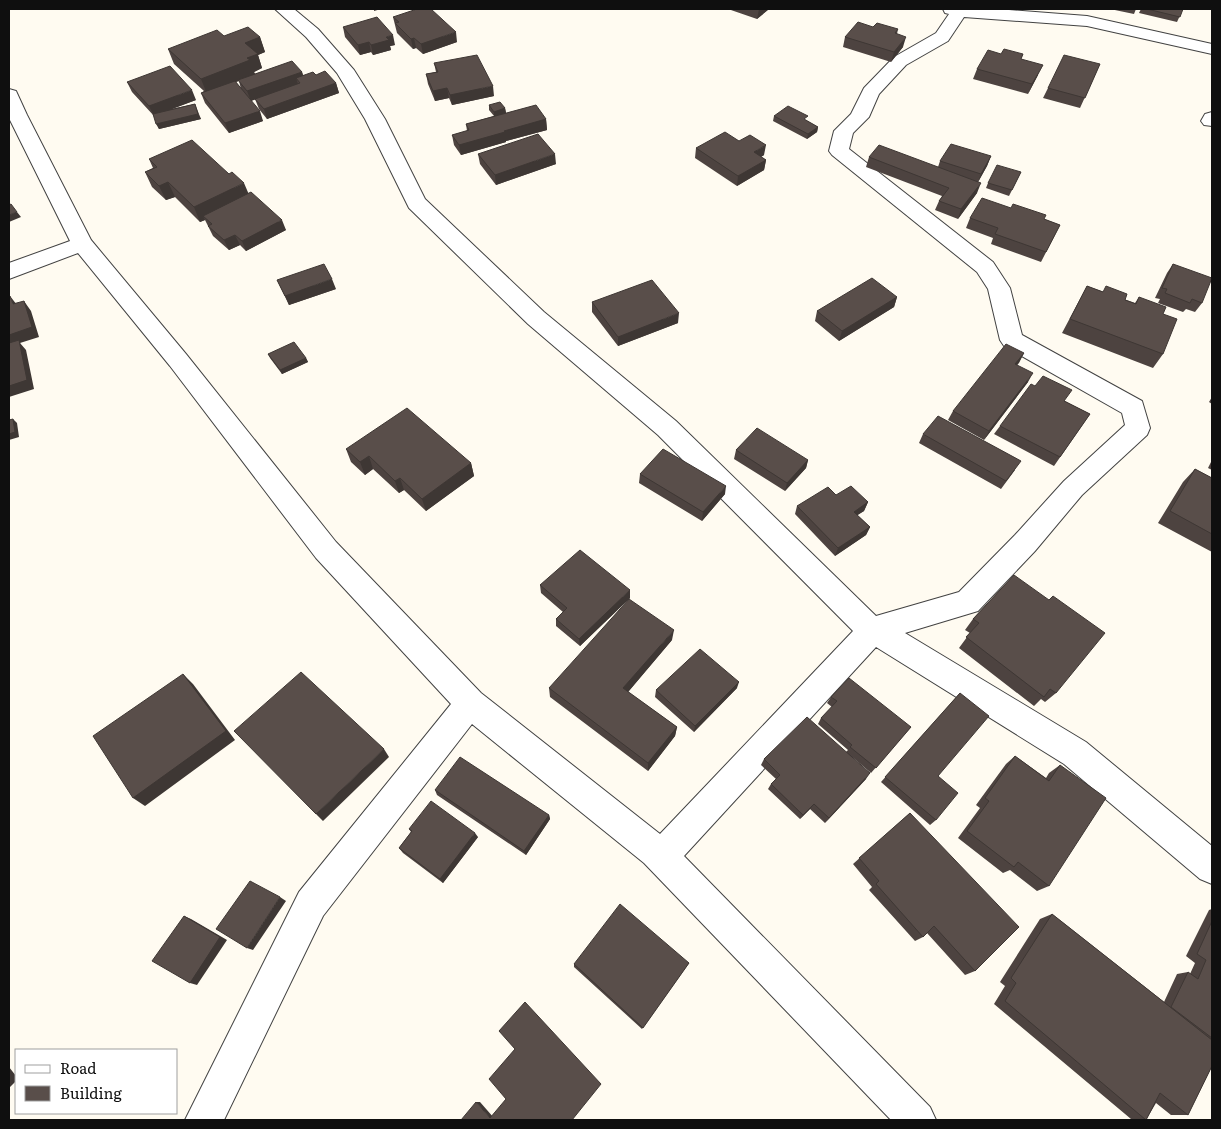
<svg xmlns="http://www.w3.org/2000/svg" width="1221" height="1129" font-family="Literata,serif">
<rect width="100%" height="100%" fill="#fffbf1"/>
<g fill="none" stroke-linecap="round" stroke-linejoin="round">
<defs>
<path id="minor" d="M275 9H294L318 29 354 70 385 119 425 199 544 312 676 421 876 616 959 592 1015 535 1064 481 1125 425 1122 413 1004 346 1000 340 988 289 977 272 832 155 829 151 834 131 851 114 864 88 894 57 936 33 949 14 945 13 943 9H997L1087 16 1212 44V54L1087 26 964 17 948 41 906 65 879 94 869 117 853 133 849 149 993 262 1010 288 1022 335 1142 401 1150 428 1147 435 1082 495 1035 551 978 611 905 633 1086 742 1212 846V884L1200 879 1064 764 876 647 684 856 930 1107 936 1120H891L644 863 472 724 323 916 224 1120H185L299 892 451 704 316 558 170 366 78 253 9 279V263L70 241 9 118V89L16 91 27 115 91 240 186 354 336 542 481 693 660 834 853 631 658 435 528 324 409 208 365 119 337 73 306 37Z
M1212 112V126L1204 125 1201 121 1205 114Z"/>
</defs>
<use href="#minor" stroke="#424242" stroke-width="2"/>
<use href="#minor" fill="#fff" fill-rule="evenodd"/>
</g>
<path fill="#4d4340" fill-rule="evenodd" d="M728 9H769L757 19Z
M1110 9H1136L1134 14Z
M1141 9H1183L1177 22 1139 13Z
M393 17 457 42 423 54 416 48 413 49 397 33Z
M343 27 395 45 390 46 391 50 373 55 371 52 360 55 345 37Z
M873 27 898 29 897 34 903 47 891 62 843 47 845 37Z
M224 36 260 37 265 52 258 55 262 68 254 72 255 74 302 72 303 75H316L336 83 339 93 267 119 259 109 255 99 251 101 263 121 229 133 205 103 201 93 204 91 174 64 168 49ZM239 81 241 89 236 82Z
M1001 54H1023L1021 59 1038 75 1028 94 973 79 977 69Z
M434 63 494 96 452 105 449 98 435 101 428 84 426 74 436 72Z
M1100 64 1080 108 1043 98 1048 88Z
M127 82 196 100 171 109 195 104 201 119 159 129 154 116 132 92Z
M489 105 505 108 506 113 546 119 547 130 506 141V142L461 155 454 145 452 135 467 131 466 124 494 116 489 110Z
M774 116 807 121 818 127 817 132 807 139 773 121Z
M739 141 764 155 761 157 766 160 764 170 737 186 695 158 696 148Z
M478 154 556 164 496 185 480 164Z
M991 156 987 166 978 182 977 193 958 219 935 210 939 201 942 196 866 167 869 157 938 167 940 161Z
M149 159 248 193 286 230 246 251 240 245 229 250 213 236 205 220 200 222 175 197 166 200 152 187 145 172 153 168Z
M1021 172 1009 196 986 188 988 183Z
M970 218 1044 219 1060 225 1041 262 991 244 993 238 966 228Z
M1173 264 1202 303 1195 312 1186 309 1183 312 1158 303 1160 299 1155 298 1167 273Z
M277 280 336 289 289 305Z
M1087 286 1135 303 1139 297 1163 314V354L1153 368 1062 333Z
M897 297 894 307 839 341 815 321 817 311Z
M592 302 678 323 618 346 592 312Z
M1024 353 1017 365 1028 382 984 440 948 420 953 411Z
M268 354 306 358 308 362 282 374 270 358Z
M1212 397V404L1209 402Z
M1065 401 1090 414 1054 466 994 434 1000 426Z
M923 434 1015 470 1001 489 919 443Z
M346 449 471 463 474 476 426 511 404 490 399 493 373 469 365 475 351 462Z
M736 450 808 460 806 468 785 491 734 459Z
M1212 460V470L1208 468Z
M1195 469 1212 478V552L1158 523 1183 482Z
M640 474 725 494 702 521 639 483Z
M836 495 868 502 864 511 857 515 870 527 866 535 835 556 795 514 797 506Z
M1014 575 1056 693 1045 702 1041 699 1034 706 959 648 970 633 965 630 973 619Z
M540 585 630 598 580 646 556 626V619L563 612 541 593Z
M672 640 628 692 677 727 675 736 648 771 550 697 549 688Z
M737 688 694 732 655 697 656 690Z
M960 693 938 776 936 820 930 825 881 782Z
M831 697 911 727 871 773 851 756 866 779 825 823 810 809 800 819 768 789 771 784 776 779 761 765 764 759 846 752 848 750 818 724 821 718 832 707 827 703Z
M1015 756 1046 778 1049 773 1060 765 1049 886 1037 891 1010 870 1003 873 958 838 980 808 976 805 1006 764Z
M435 790 549 815 550 819 526 855 437 795Z
M910 813 975 971 965 975 927 933 923 937 915 941 869 890 872 887 853 864Z
M409 829 478 837 443 883 403 853 399 848 411 832Z
M1212 909V1066L1188 1115H1171L1156 1103 1146 1120 1131 1119 994 1004 1005 986 1000 982 1040 919 1052 914 1164 1002 1177 974 1188 972 1190 974 1195 963 1186 956 1209 910Z
M689 963 642 1029 574 967V964Z"/>
<path fill="#3e3734" d="M374 9H381L374 11Z
M759 9H769L757 19Z
M456 32 457 42 423 54 421 44Z
M393 35 395 45 390 46 391 50 373 55 371 45 386 37Z
M260 37 265 52 258 55 262 68 254 72 255 74 207 94 201 79 245 43Z
M906 37 903 47 891 62 894 52Z
M414 38 416 48 413 49 411 39Z
M369 42 371 52 360 55 358 45Z
M1043 65 1038 75 1028 94 1032 84Z
M302 72 305 82 296 78 298 84 251 101 247 91Z
M336 83 339 93 267 119 264 109Z
M493 86 494 96 452 105 450 95Z
M447 88 449 98 435 101 433 91Z
M192 90 196 100 154 116 149 106Z
M505 108 506 113 494 117V112Z
M260 111 263 121 229 133 225 123Z
M198 114 201 119 159 129 156 124Z
M546 119 547 130 506 141V142L461 155 459 145 504 131Z
M818 127 817 132 807 139 808 134Z
M766 145 764 155 752 162 754 152Z
M555 154 556 164 496 185 495 175Z
M991 156 987 166 977 184 981 174Z
M766 160 764 170 737 186 738 176Z
M168 182 175 197 166 200 159 186Z
M244 183 250 197 203 216 205 220 200 222 194 207Z
M981 183 977 193 958 219 961 209Z
M17 212 21 217 9 222V215Z
M282 220 286 230 246 251 242 241Z
M235 235 240 245 229 250 224 240Z
M332 279 336 289 289 305 285 296Z
M10 296 17 305 13 304Z
M897 297 894 307 839 341 842 331Z
M24 301 31 311 39 337 20 343 26 350 34 389 9 397V335Z
M679 313 678 323 618 346V337Z
M1024 353 1019 363 1010 373 1015 364Z
M306 358 308 362 282 374 280 370Z
M1033 373 1028 382 984 440 989 431Z
M13 419 17 423 19 437 9 440V434Z
M369 456 373 469 365 475 360 462Z
M808 460 806 468 785 491 787 483Z
M471 463 474 476 426 511 422 499Z
M400 478 404 490 399 493 395 481Z
M726 486 725 494 702 521 703 512Z
M868 502 864 511 850 520 854 512Z
M870 527 866 535 835 556 838 548Z
M630 590V598L580 646 579 639Z
M674 630 672 640 623 698V688Z
M183 674 193 684 235 740 145 806 133 798Z
M739 682 737 688 694 732 695 726Z
M677 727 675 736 648 771V763Z
M384 749 389 757 323 821 316 814Z
M870 773 866 779 825 823 829 818Z
M814 804 810 809 800 819 803 815Z
M549 815 550 819 526 855 524 851Z
M475 833 478 837 443 883 440 879Z
M280 897 286 901 253 950 247 948Z
M184 916 191 919 227 940 197 985 190 983Z
M9 1067 16 1076V1081L9 1088Z
M476 1102H480L494 1118H490Z"/>
<path fill="#594e4a" stroke="#3e3734" d="M417 9H431L456 32 421 44 414 38 411 39 395 23 399 22 393 17Z
M1147 9H1183L1180 17Z
M377 17 393 35 386 37 389 40 371 45 369 42 358 45 343 27Z
M858 22 873 27 877 23 898 29 895 33 906 37 894 52 845 37Z
M248 27 260 37 245 43 258 54 247 58 250 60 201 79 168 49 217 30 224 36Z
M1004 49 1023 54 1021 59 1043 65 1032 84 977 69 988 50 1001 54Z
M477 55 493 86 450 95 447 88 433 91 426 74 438 72 434 63Z
M1064 55 1100 64 1085 98 1048 88Z
M292 61 302 72 247 91 238 80Z
M170 66 192 90 149 106 127 82Z
M325 71 336 83 264 109 255 99 300 83 296 78 313 72 316 75Z
M235 81 260 111 225 123 201 93Z
M500 102 505 108 494 112 489 105Z
M195 104 198 114 156 124 153 114Z
M536 105 546 119 504 131 505 132 459 145 452 135 469 130 466 124Z
M788 106 808 116 804 119 818 127 808 134 774 116Z
M725 132 739 141 750 135 766 145 754 152 766 160 738 176 696 148Z
M538 134 555 154 495 175 478 154Z
M192 140 229 174 232 172 244 183 194 207 168 182 159 186 145 172 157 167 149 159Z
M951 144 991 156 981 174 940 161Z
M879 145 981 183 961 209 939 201 949 188 869 157Z
M997 165 1021 172 1012 190 988 183Z
M251 192 282 220 242 241 235 235 224 240 208 226 212 224 203 216Z
M982 198 1011 208 1013 204 1046 215 1044 219 1060 225 1046 252 995 234 998 228 970 218Z
M11 204 17 212 9 215V205Z
M324 264 332 279 285 296 277 280Z
M1173 264 1212 278 1202 303 1192 299 1190 303 1165 293 1167 289 1162 288Z
M872 278 897 297 842 331 817 311Z
M652 280 679 313 618 337 592 302Z
M1087 286 1103 292 1106 286 1127 294 1125 300 1136 304 1139 297 1166 307 1163 314 1177 319 1163 354 1070 319Z
M9 296H10L13 304 24 301 32 327 9 335Z
M19 340 27 380 9 386V343Z
M294 342 306 358 280 370 268 354Z
M1006 344 1024 353 1015 364 1033 373 989 431 953 411Z
M1043 376 1072 390 1064 401 1090 414 1060 457 1000 426 1031 384 1035 386Z
M407 408 471 463 422 499 400 478 395 481 369 456 360 462 346 449Z
M938 416 1021 461 1006 481 923 434Z
M13 419 15 432 9 434V420Z
M757 428 808 460 787 483 736 450Z
M663 449 726 486 703 512 640 474Z
M1195 469 1212 478V534L1170 511Z
M851 486 868 502 854 512 870 527 838 548 797 506 828 487 836 495Z
M580 550 630 590 579 639 556 619 567 608 540 585Z
M1014 575 1049 600 1053 596 1105 633 1056 693 1050 689 1044 697 966 637 979 623 973 619Z
M629 599 674 630 623 688 677 727 648 763 549 688Z
M700 649 739 682 695 726 656 690Z
M301 672 384 749 316 814 234 731Z
M183 674 226 731 133 798 93 736Z
M849 678 911 727 876 768 850 747 852 745 821 718 837 701 831 697Z
M960 693 989 716 938 776 958 793 936 820 885 777Z
M807 717 870 773 829 818 814 804 803 815 771 784 780 775 764 759Z
M1015 756 1049 781 1060 765 1106 798 1049 886 1018 862 1014 867 967 831 989 801 985 798Z
M460 757 549 815 524 851 435 790Z
M431 801 475 833 440 879 399 848 412 831 409 829Z
M910 813 1019 927 975 971 934 926 923 937 876 884 879 881 859 858Z
M250 881 280 897 247 948 216 929Z
M620 904 689 963 643 1028 574 964Z
M1052 914 1212 1040V1066L1188 1115 1160 1093 1146 1120 1005 1001 1016 983 1011 978Z
M184 916 220 937 190 983 152 961Z
M1212 921V1038L1171 1007 1188 972 1198 979 1206 960 1197 954Z
M525 1002 601 1084 572 1120H461L476 1102 490 1118 506 1099 489 1079 515 1049 499 1031Z"/>
<rect width="1221" height="1129" fill="none" stroke="#0f0f0f" stroke-width="20"/>
<rect x="15" y="1049" width="162" height="65" fill="#ffffff" stroke="#9f9f9f"/>
<rect x="25" y="1065" width="25" height="8" fill="#ffffff" stroke="#9f9f9f"/>
<text x="60" y="1074" font-size="15" fill="#0f0f0f">Road</text>
<rect x="25" y="1086" width="25" height="15" fill="#594e4a" stroke="#9f9f9f"/>
<text x="60" y="1099" font-size="15" fill="#0f0f0f">Building</text>
</svg>
